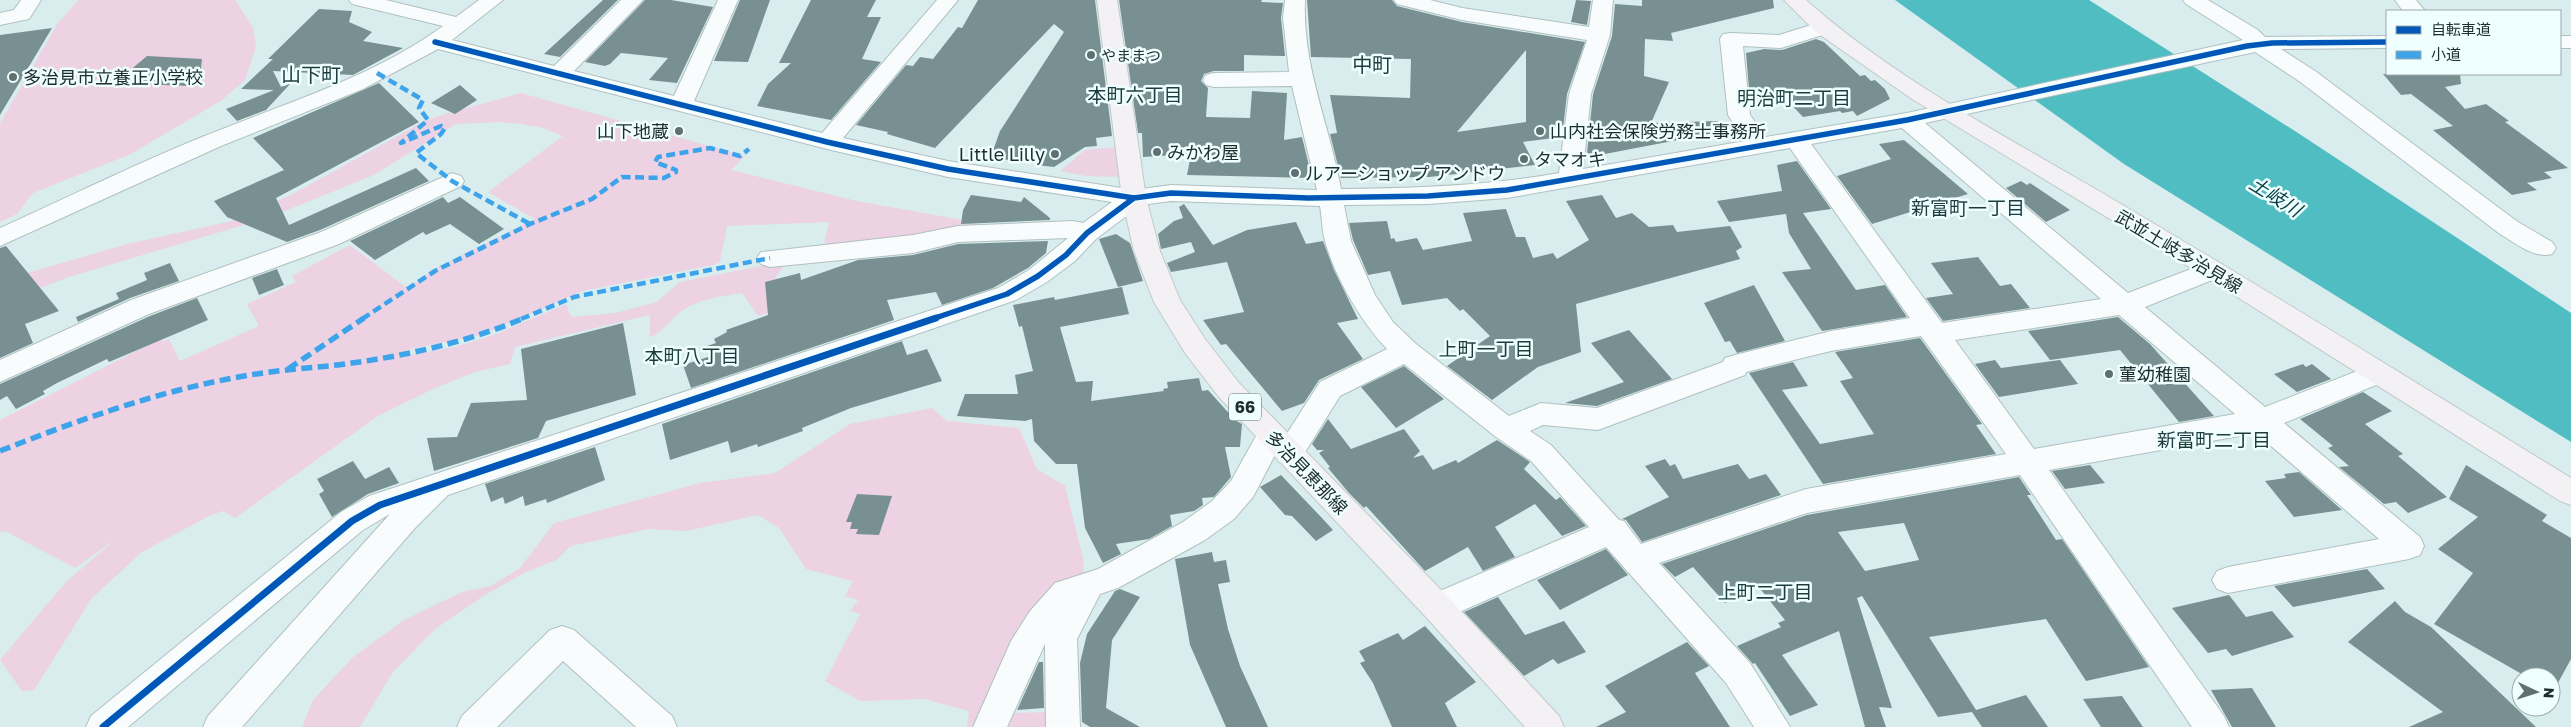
<svg xmlns="http://www.w3.org/2000/svg" width="2571" height="727" font-family="'Golos Text','Noto Sans JP',sans-serif">
<rect width="100%" height="100%" fill="#d9edee"/>
<path fill="#ecd2e2" d="M78 0H235L253 27 256 46 245 80 222 100 131 154 33 193 17 214 0 222V123L58 23Z
M521 93 745 156 731 170 857 201 974 222 975 227 823 249 829 222 727 226 720 262 713 265 583 291 481 335 410 349 398 357 454 347 494 335 566 304 571 317 615 313 657 302 680 282 787 261 774 280 775 311 758 316 742 293C722 296 700 299 683 310 670 318 665 332 650 337V315L515 347 510 364 475 372 435 388 378 416 235 518 223 511 209 516 142 552 92 598 34 690 22 691 0 660 65 583 116 539 75 568 5 531 0 532V420L162 338 163 342 169 339 180 361 259 326 247 304 296 282 292 276 350 245 407 288 434 269 535 219 488 192 563 136 540 127 521 124 500 122 456 124 374 175 270 217 69 277 0 303 24 274 127 244 232 221 291 195 421 123 438 116Z
M1117 147 1122 177 1086 176 1060 171 1085 150Z
M932 408 947 421 1019 428 1037 469 1065 486 1083 558 1084 576 987 714 1046 712 1047 727H967L969 711 924 699 860 701 825 681 860 614 850 611 858 600 845 596 853 581 806 569 779 528 758 515 686 531 649 529 571 546 556 560 524 573 485 595 435 629 393 672 360 727H302L313 700 352 658 404 620 462 592 491 586 520 568 554 523 700 483 775 473 850 424Z"/>
<path fill="#4fbdc2" d="M1895 0H2089L2298 133 2571 313V442L2124 164Z"/>
<path fill="#799092" fill-rule="evenodd" d="M603 0H618L560 57 544 54Z
M645 0H671L713 7 677 83 649 80 668 58 621 53 610 64 605 66 585 62Z
M740 0H770L748 62 714 61Z
M811 0H876L867 17H881L862 59 881 62 831 120 757 106 768 84 791 63H779Z
M978 0H1095L1112 136 1096 138 1097 146 1085 147 1054 167 1036 165 1038 161 990 159 1000 131 1064 32 1054 24 935 148 887 134 888 132 856 125 906 65 913 66 920 57 933 59 958 27 962 28Z
M1119 0H1262L1261 2 1283 3 1281 18 1285 56 1244 55V71H1214L1204 74 1201 81 1208 88 1206 117 1250 118 1252 91 1287 93 1284 140 1302 137 1312 178 1187 175 1191 154 1143 157 1142 133H1138Z
M1307 0H1392L1397 6 1462 22 1585 42 1567 94 1562 137 1523 142 1535 165 1429 177 1341 178 1330 134 1337 133 1330 95 1410 98 1411 59 1311 57ZM1526 50V122L1457 132Z
M1576 0 1591 1 1587 25 1571 22Z
M1642 0H1773L1774 8 1671 33 1673 41 1645 39 1644 76 1669 82 1651 123 1718 121 1720 132 1589 157 1587 153 1593 94 1612 36 1615 4 1642 6Z
M319 9 352 11 349 22 372 32 363 41 403 48 353 75 273 71 281 87 291 83 266 110 237 121 226 109 274 90 241 89 273 59H268Z
M52 28 0 115V35Z
M1816 39 1824 42 1860 76 1865 75 1871 81 1875 80 1885 89 1890 99 1857 116 1853 111 1842 113 1840 111 1803 117 1783 96 1765 94 1764 90 1749 89 1746 53 1764 49 1782 50Z
M147 56 202 59 200 77 190 86 115 83Z
M2383 74H2460L2461 84 2445 87 2465 109 2486 104 2509 121 2505 122 2568 168 2544 172 2552 178 2527 183 2537 190 2512 195 2433 130 2453 126 2411 94 2401 95Z
M379 83 419 122 276 198 289 225 416 168 429 181 320 230 287 242 227 217 214 201 284 170 253 138Z
M460 85 477 100 455 114 431 103Z
M1904 140 1968 194 1872 224 1837 176 1891 159 1879 144Z
M1797 161 1831 209 1803 213 1856 290 1885 285 1907 317 1822 331 1782 272 1811 269 1789 233 1786 214 1729 222 1717 201 1782 191 1777 165Z
M2021 181 2027 185 2030 183 2070 210 2046 222 2006 188Z
M971 195 1021 202 1024 197 1050 218V220L961 224 963 210Z
M1602 195 1616 218 1632 213 1649 227 1673 225 1677 232 1730 226 1742 247 1736 251 1740 259 1576 304 1581 352 1538 367 1492 400 1447 366 1490 336 1463 309 1460 311 1447 298 1402 305 1390 271 1368 275 1353 240 1349 223 1387 221 1391 239 1394 238 1396 242 1417 238 1423 250 1472 241 1463 213 1506 209 1516 237H1525L1533 258 1553 253 1557 259 1589 240 1566 201Z
M443 197 448 203 460 197 504 229 479 244 450 224 426 235 423 232 375 260 350 241Z
M1184 204 1213 245 1247 230 1296 222 1306 244 1323 241 1334 270 1358 319 1337 323 1363 359 1319 380 1304 403 1282 411 1226 344 1221 345 1203 320 1244 312 1227 262 1171 272 1167 263 1195 252 1191 242 1161 249 1158 234 1174 221 1183 218 1179 207Z
M1116 234 1130 243 1143 281 1118 287 1099 239Z
M1048 241 1046 253 1028 268 993 288 942 305 936 292 887 300 894 320 691 388 683 365 711 356 707 346 716 343 714 339 727 332 726 330 768 315 765 282 800 273 801 280 858 260 913 255 958 244Z
M6 246 59 311 25 324 33 343 0 358V248Z
M1978 257 2000 286 2011 284 2030 308 1943 321 1926 298 1953 294 1931 263Z
M170 263 179 281 130 298 78 322 76 317 119 299 116 293 147 280 144 273Z
M277 269 284 285 259 295 252 278Z
M1754 285 1785 341 1737 353 1730 341 1725 342 1704 303Z
M1122 287 1129 314 1060 327 1076 382 1093 381 1091 401 1164 391 1163 389 1168 388 1167 382 1199 378 1202 391 1208 390 1235 420 1242 424 1240 447H1225L1231 477 1214 497 1202 498 1203 505 1194 511 1170 515 1172 526 1149 539 1116 544 1121 554 1103 563 1085 528 1077 464H1056L1034 441 1032 419 1025 421 957 416 965 394H1018L1015 375 1033 371 1022 326 1019 327 1013 305 1054 297 1055 300Z
M197 298 208 320 109 362 107 359 57 383 43 391 45 394 16 409 7 396 0 400V384L150 316Z
M2118 317 2150 344 2214 416 2179 422 2120 350 2050 360 2028 331Z
M623 323 636 395 546 421 538 438 434 471 427 438 457 437 471 403 527 400 521 349Z
M1629 330 1672 379 1597 406 1565 403 1624 382 1591 343Z
M1920 338 1982 424 1976 425 1996 454 1823 484 1749 373 1793 362 1808 386 1782 390 1820 444 1874 434 1840 381 1853 378 1835 352Z
M902 341 907 355 927 349 942 381 851 408 802 428 803 431 758 447 757 444 731 453 728 441 670 460 662 424Z
M1995 360 2001 368 2060 360 2078 384 1999 397 1975 364Z
M2303 364 2306 367 2312 364 2331 379 2297 392 2274 374Z
M1404 366 1444 399 1396 428 1361 387Z
M2363 392 2392 411 2365 424 2403 454 2398 456 2447 497 2408 513 2396 502 2384 504 2339 467 2349 466 2328 448 2333 446 2300 419Z
M1328 419 1351 449 1404 429 1420 451 1413 458 1423 455 1433 470 1456 460 1458 463 1497 440 1530 462 1524 469 1556 500 1560 497 1586 526 1562 536 1535 504 1495 527 1515 557 1483 571 1468 547 1425 571 1366 506 1364 508 1349 493 1328 468 1330 467 1319 453 1324 450H1317L1312 444Z
M595 447 605 480 547 503 546 499 525 506 523 496 505 504 503 497 491 502 485 484Z
M1665 459 1670 466 1675 464 1683 479 1738 464 1749 479 1766 474 1781 495 1642 542 1626 520 1622 519 1669 497 1645 466Z
M353 461 365 479 389 467 399 483 368 494 332 517 319 494 324 491 317 479Z
M2090 465 2105 483 2065 489 2052 471Z
M2466 465 2547 515 2542 521 2571 538V659L2553 692 2551 677H2527L2434 624 2473 573 2438 549 2478 517 2449 499Z
M2299 472 2342 510 2294 517 2265 481 2286 478 2284 474Z
M1281 475 1321 517 1333 530 1316 541 1292 516 1285 515 1260 487Z
M2019 477 2031 495H2027L2056 540 2062 539 2149 667 2086 681 2046 619 1929 637 1976 710 2026 695 2048 727H1982L1972 712 1938 717 1862 596 1857 598 1892 708 1879 707 1886 727H1865L1839 631 1782 655 1818 705 1790 716 1755 663 1753 664 1737 646 1781 627 1778 623 1785 620 1758 586 1725 603 1693 567 1675 577 1662 564 1807 515ZM1904 523 1919 560 1865 571 1838 532Z
M857 494 892 496 879 535 856 534 858 529H850L852 522H846Z
M1606 549 1628 575 1560 610 1537 580Z
M1212 552 1214 562 1226 560 1230 582 1218 584 1228 629 1240 666 1268 727H1226L1190 645 1175 559Z
M2367 569 2385 589 2293 607 2274 586Z
M1120 589 1140 597 1112 640 1106 708 1140 727H1090L1082 722 1080 663 1087 634 1115 591Z
M2229 595 2246 617 2272 611 2294 637 2232 656 2226 649 2208 653 2172 608Z
M1498 597 1525 635 1564 621 1586 652 1558 664 1553 659 1524 676 1464 612Z
M2395 601 2405 612 2431 627 2536 727H2409L2443 712 2348 642Z
M1425 626 1476 682 1445 703 1457 727H1392L1373 683 1360 663 1365 661 1359 651 1398 633 1403 640Z
M1687 642 1709 666 1695 673 1730 727H1596L1626 712 1605 686Z
M1039 662H1043L1044 708 1017 710Z
M2252 688 2276 727H2232L2211 690Z
M2122 696 2143 727H2101L2083 699Z"/>
<g fill="none" stroke-linecap="round" stroke-linejoin="round">
<defs>
<path id="minor" d="M21 0H41L29 19 0 25V13L14 10Z
M349 0H386L456 17 479 0H503L452 40 554 66 621 0H643L574 71 674 96 718 0H738L694 101 822 133 937 0H958L843 138 948 161 1134 190 1171 185 1317 190 1292 86 1214 87 1206 85 1203 80 1206 75 1214 73 1289 72 1283 18 1285 0H1305C1302 66 1330 126 1341 189 1415 188 1486 186 1559 173L1569 94 1587 40 1462 20 1397 4 1394 0H1430L1462 8 1589 27 1593 0H1613L1610 35 1591 94 1583 169 1745 141 1728 115 1720 39 1723 34 1731 33 1779 35 1824 21 1832 22 1835 27 1832 32 1781 48 1743 46 1750 115 1766 137 1907 113 2243 40 2186 4 2183 0H2208L2258 30 2265 37 2387 36V48L2281 49 2315 71 2518 222 2552 242 2556 248 2552 254C2533 259 2516 243 2500 234L2299 81 2255 52 1925 123 2128 293 2204 264 2213 261 2222 264 2226 270 2222 276 2145 307 2265 407 2378 363 2388 366 2392 373 2388 380 2284 423 2420 537 2424 546 2420 555 2409 559 2228 593 2217 589 2212 580 2217 571 2228 567 2379 539 2256 433 2049 470 2224 716 2229 727H2192L2020 475 1807 513 1659 563 1750 663 1790 727H1754L1726 683 1606 547 1448 617 1437 621 1426 617 1421 607 1426 597 1589 527 1531 461 1496 437 1404 364 1340 396 1299 462 1289 465 1279 462 1275 455 1253 497 1234 519 1205 540 1118 588 1100 594 1077 639 1080 727H1046L1045 644 1007 727H973L1011 641 1030 611 1055 583 1098 569 1183 522 1212 501 1231 481 1261 427 1271 424 1281 427 1285 435 1284 438 1320 382 1387 349C1361 322 1335 277 1325 241 1322 230 1322 217 1320 206L1171 201 1141 205 1096 239 1075 261 1047 282 1016 300 448 495 415 528 242 727H203L208 716 390 514 363 530 128 727H86L91 716 341 512 369 496 998 288 1029 270 1068 238 958 242 913 253 770 267 761 264 757 258 761 252 913 235 958 226 1073 221 1083 223 1112 202 948 177 827 149 438 49 363 89 221 146 0 246V228C69 197 137 163 207 135 286 103 373 77 443 26L352 4ZM1902 128 2101 299 1942 323 1811 144ZM1790 148 1910 318 1831 331 1735 355 1725 358 1723 362 1597 408 1541 403 1509 416 1416 344 1393 322 1375 295 1351 241 1344 205 1428 204 1507 198ZM2119 315 2235 414 2034 449 1955 340ZM1921 336 2006 454 1806 489 1641 544 1624 521 1619 520 1551 445 1530 431 1543 425 1598 430 1745 375 1746 372 1831 351Z
M2395 0H2416L2425 11H2403Z
M2560 36H2571V48H2560Z
M452 173 461 176 464 181 461 186 339 244 149 314 0 382V360L131 300 321 232Z
M562 626 574 630 672 716 677 727H636L563 661 497 727H457L462 716 550 630Z"/>
<path id="major" d="M1097 0H1117L1146 198 1160 251 1180 300 1205 339 1239 383 1448 597 1559 716 1564 727H1525L1426 617 1219 397 1185 353 1154 302 1134 251 1122 198Z
M1784 0H1806C1899 83 2019 143 2126 207 2275 295 2423 387 2571 478V505L2560 501 2204 276 1912 99 1816 32Z"/>
</defs>
<use href="#minor" stroke="#b0c0c0" stroke-width="2"/>
<use href="#major" stroke="#c0cacb" stroke-width="2"/>
<use href="#minor" fill="#f9fcfc" fill-rule="evenodd"/>
<use href="#major" fill="#f3f1f4" fill-rule="evenodd"/>
<path stroke="#3da3eb" stroke-width="4.5" stroke-dasharray="9 4.5" stroke-linecap="butt" d="M377 73 423 100 419 108 428 120 401 143 441 126 445 128 441 134 416 153 452 181 530 224
M362 319 435 271 530 224 592 199 622 177 664 178 676 172V170L655 162 658 157 710 148 740 156 749 149
M521 319 574 297 770 258"/>
<path stroke="#3da3eb" stroke-width="5.5" stroke-dasharray="11 5.5" stroke-linecap="butt" d="M288 369 364 318
M0 451C81 419 164 389 250 375 284 369 318 368 352 363 410 355 470 341 524 318"/>
<defs>
<path id="cycleway-far1" d="M435 42 827 142 948 169 1134 198 1171 193 1308 198 1428 196 1507 190 1907 120 2247 46 2272 43 2387 42
M932 319 1007 294 1038 276 1066 255 1087 233 1134 198"/>
<path id="cycleway" d="M103 727 352 521 380 505 936 318"/>
</defs>
<use href="#cycleway-far1" stroke="#effefe" stroke-width="8"/>
<use href="#cycleway" stroke="#effefe" stroke-width="10"/>
<use href="#cycleway-far1" stroke="#0057b8" stroke-width="5.5"/>
<use href="#cycleway" stroke="#0057b8" stroke-width="7"/>
</g>
<g fill="#5f7071" stroke="#effefe" stroke-width="2">
<circle cx="1091" cy="55" r="5"/>
<circle cx="13" cy="77" r="5"/>
<circle cx="679" cy="131" r="5"/>
<circle cx="1540" cy="131" r="5"/>
<circle cx="1157" cy="152" r="5"/>
<circle cx="1055" cy="154" r="5"/>
<circle cx="1524" cy="159" r="5"/>
<circle cx="1295" cy="173" r="5"/>
<circle cx="2109" cy="374" r="5"/>
</g>
<g text-anchor="middle" dominant-baseline="central" stroke-width="5" stroke-linejoin="round" paint-order="stroke">
<g font-size="15" fill="#1e2c2d" stroke="#effefe" text-anchor="start">
<text x="1101" y="55">やままつ</text>
</g>
<rect fill="#effefe" stroke="#5d6b6c" stroke-width="1" x="1229" y="393.5" width="32" height="27" rx="4"/>
<g font-size="16" font-weight="bold" fill="#1e2c2d">
<text x="1245" y="407">66</text>
</g>
<g font-size="18" fill="#1e2c2d" stroke="#effefe" text-anchor="start">
<text x="23" y="77">多治見市立養正小学校</text>
<text x="669" y="131" text-anchor="end">山下地蔵</text>
<text x="1550" y="131">山内社会保険労務士事務所</text>
<text x="1167" y="152">みかわ屋</text>
<text x="1045" y="154" text-anchor="end">Little Lilly</text>
<text x="1534" y="159">タマオキ</text>
<text x="1305" y="173">ルアーショップ アンドウ</text>
<text x="2119" y="374">菫幼稚園</text>
</g>
<g font-size="18" fill="#1e2c2d" stroke="#effefe">
<text transform="translate(2179 251) rotate(31)">武並土岐多治見線</text>
<text transform="translate(1307 472) rotate(46)">多治見恵那線</text>
</g>
<g font-size="19" fill="#1c3c3e" stroke="#effefe">
<text x="1135" y="94">本町六丁目</text>
<text x="1794" y="97">明治町二丁目</text>
<text x="1968" y="207">新富町一丁目</text>
<text x="1486" y="348">上町一丁目</text>
<text x="692" y="355">本町八丁目</text>
<text x="2214" y="439">新富町二丁目</text>
<text x="1765" y="591">上町二丁目</text>
</g>
<g font-size="19" font-style="italic" fill="#003c3f" stroke="#effefe">
<text transform="translate(2276 196) rotate(32)">土岐川</text>
</g>
<g font-size="20" fill="#1c3c3e" stroke="#effefe">
<text x="1372" y="64">中町</text>
<text x="311" y="74">山下町</text>
</g>
</g>
<rect x="2386" y="10" width="175" height="65" fill="#effefe" stroke="#9baaaa"/>
<rect x="2396" y="26" width="25" height="8" fill="#0057b8" stroke="#9baaaa"/>
<text x="2431" y="35" font-size="15" fill="#1e2c2d">自転車道</text>
<rect x="2396" y="51" width="25" height="8" fill="#3da3eb" stroke="#9baaaa"/>
<text x="2431" y="60" font-size="15" fill="#1e2c2d">小道</text>
<g transform="translate(2536 692) rotate(94)"><circle r="24" fill="#effefe" stroke="#9baaaa"/>
<path d="M0-4L9 19L0 12L-9 19Z" fill="#5f7071"/>
<text y="-8" font-size="14" font-weight="bold" text-anchor="middle" fill="#1e2c2d">N</text>
</g>
</svg>
